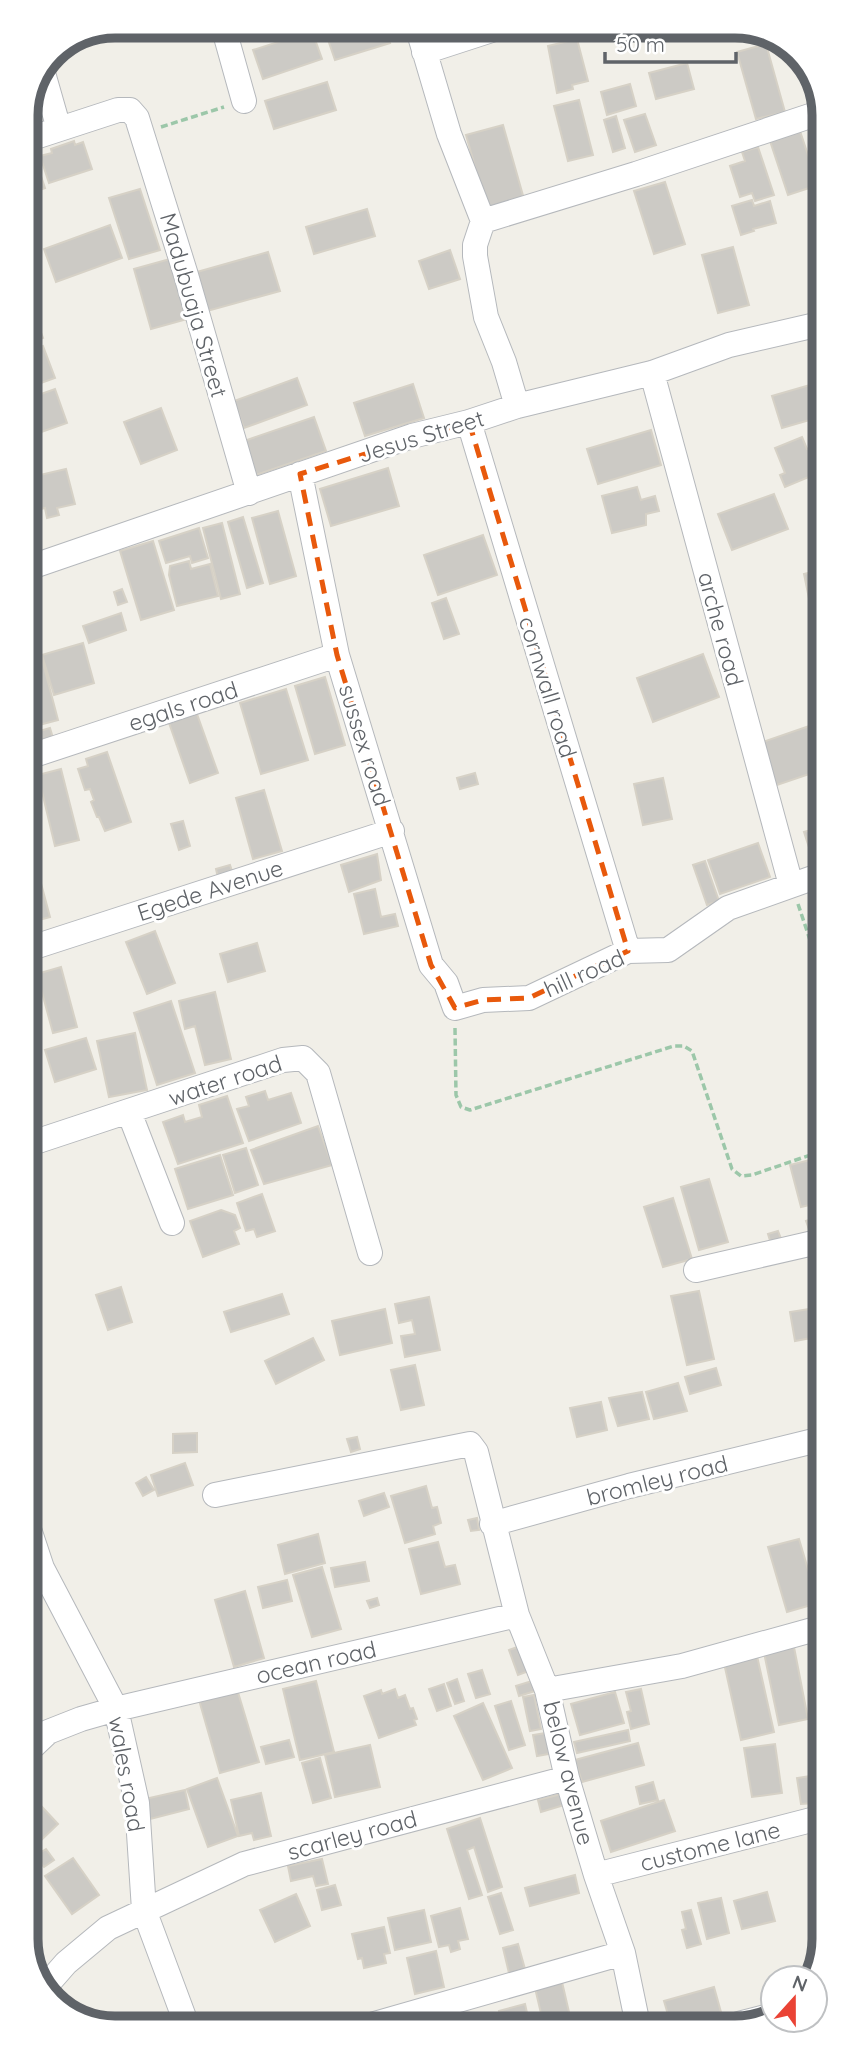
<svg xmlns="http://www.w3.org/2000/svg" width="850" height="2055" font-family="Quicksand,sans-serif">
<rect width="100%" height="100%" fill="#f1efe8"/>
<path fill="#cccac5" stroke="#d6d1c6" stroke-width="2" d="M116 26H122L123 31 56 52Z
M134 26H162L163 30 138 38Z
M341 26H384L390 43 335 60 325 31Z
M312 31 322 59 263 79 253 50Z
M577 39 588 81 572 85 573 89 557 93 548 46Z
M766 44 785 112 756 119 737 52Z
M687 63 694 89 656 99 649 73Z
M327 82 336 110 274 129 265 101Z
M630 84 636 106 607 115 601 92Z
M819 89V104L812 106 808 92Z
M579 100 593 155 568 161 554 106Z
M645 114 656 145 635 152 624 120Z
M616 116 625 148 613 152 604 120Z
M503 125 524 199 487 209 466 135Z
M799 128 818 185 788 195 769 138Z
M74 141 75 145 83 142 92 169 49 183 40 156 52 153 51 149Z
M758 147 774 195 755 201 752 193 740 197 730 166 745 161 742 152Z
M35 158 45 188 27 194V161Z
M665 182 685 244 654 254 634 191Z
M140 189 160 250 129 259 109 198Z
M752 200 754 206 770 201 776 223 753 229 754 231 741 235 732 206Z
M367 209 375 236 314 254 306 227Z
M110 225 122 258 56 282 44 249Z
M733 247 749 305 718 313 702 255Z
M450 250 460 279 429 289 419 261Z
M268 252 280 291 207 311 197 272Z
M170 259 187 319 151 329 134 269Z
M30 303 43 338 27 344V304Z
M43 346 55 378 27 388V352Z
M297 378 307 405 244 428 234 401Z
M820 382V417L782 428 772 396Z
M413 384 424 418 365 436 354 403Z
M55 389 67 423 27 437V399Z
M161 408 177 450 141 464 124 422Z
M314 417 326 451 253 476 241 442Z
M651 430 661 465 598 484 587 449Z
M802 437 807 449 814 447 819 458 811 462 816 474 785 487 780 475 785 473 775 448Z
M388 468 399 506 331 526 320 489Z
M66 469 75 504 57 508 59 515 47 518 45 508 27 512V478Z
M637 487 641 500 655 496 659 511 646 514V525L612 533 602 496Z
M774 494 788 529 732 550 718 514Z
M278 511 296 576 270 584 252 518Z
M243 517 263 583 247 588 228 522Z
M222 523 240 594 221 599 203 528Z
M199 528 208 558 192 563 190 556 166 563 159 541Z
M483 535 497 575 438 595 424 555Z
M153 541 174 610 141 620 120 551Z
M189 561 191 569 210 564 218 596 177 606 169 575 170 566Z
M820 570V616L813 618 804 574Z
M122 589 127 602 118 605 114 592Z
M446 598 459 634 444 639 432 603Z
M121 613 126 630 89 643 83 626Z
M820 625 821 651 814 627Z
M83 643 94 683 54 695 42 655Z
M703 654 719 697 653 722 637 678Z
M42 659 58 720 28 728V663Z
M325 677 345 745 315 754 295 686Z
M286 689 308 760 261 774 240 703Z
M197 714 218 773 190 783 169 723Z
M821 722V770L774 786 760 743Z
M50 728 53 738 38 742 36 732Z
M107 752 131 822 105 831 99 817H97L91 802 94 800 90 789 85 790 78 769 88 766 86 759Z
M61 769 79 840 55 846 38 775Z
M475 773 478 784 460 789 457 778Z
M663 778 672 819 643 825 634 784Z
M264 790 282 851 253 859 236 798Z
M183 821 190 846 179 850 171 824Z
M821 827V864L815 866 804 832Z
M758 843 770 877 720 894 708 860Z
M377 854 381 880 349 892 341 865Z
M34 857 50 917 28 923V859Z
M705 861 719 901 707 905 693 865Z
M230 865 233 874 218 878 216 869Z
M375 889 381 917 395 914 398 926 364 934 354 894Z
M155 931 175 983 147 994 126 942Z
M257 943 265 971 228 982 220 954Z
M61 967 77 1027 53 1033 37 974Z
M215 992 231 1059 205 1065 195 1026 185 1029 179 1001Z
M171 1001 195 1073 157 1085 134 1013Z
M135 1033 147 1090 109 1097 97 1041Z
M86 1038 96 1069 55 1082 45 1050Z
M265 1091 268 1100 291 1093 301 1123 249 1141 237 1109 249 1106 246 1097Z
M227 1096 243 1143 178 1164 163 1122 183 1115 185 1122 202 1117 199 1105Z
M318 1126 332 1165 264 1184 251 1150Z
M246 1148 258 1185 235 1193 223 1155Z
M220 1155 233 1195 188 1209 175 1169Z
M822 1157V1202L801 1207 790 1165Z
M709 1179 728 1242 699 1250 681 1187Z
M262 1194 275 1231 257 1237 254 1229 246 1231 237 1203Z
M673 1198 692 1259 663 1267 644 1207Z
M221 1210 235 1215 240 1228 234 1231 239 1244 203 1257 190 1221Z
M822 1216V1229L810 1232 806 1221Z
M778 1231 782 1241 771 1244 768 1234Z
M121 1287 132 1322 108 1330 96 1295Z
M699 1291 714 1359 687 1365 671 1296Z
M282 1294 289 1314 231 1332 224 1312Z
M429 1297 440 1350 405 1357 401 1336 415 1334 412 1320 399 1323 395 1304Z
M822 1307V1336L795 1341 790 1312Z
M385 1309 392 1343 340 1355 332 1321Z
M313 1338 324 1360 276 1384 265 1361Z
M415 1365 424 1405 401 1410 391 1370Z
M716 1368 721 1385 690 1394 685 1377Z
M678 1383 687 1411 654 1419 646 1392Z
M642 1392 649 1419 618 1426 609 1398Z
M601 1402 607 1430 577 1437 570 1408Z
M197 1433V1452L173 1453V1434Z
M357 1437 360 1449 351 1452 347 1439Z
M185 1463 193 1485 158 1496 151 1475Z
M146 1477 154 1490 143 1496 136 1483Z
M426 1486 432 1508 437 1507 441 1523 433 1526 435 1534 405 1543 391 1496Z
M384 1493 389 1507 364 1516 359 1501Z
M477 1518 479 1530 471 1531 468 1520Z
M318 1534 325 1563 285 1574 278 1545Z
M823 1535V1566H822L814 1537Z
M799 1539 818 1603 787 1612 768 1547Z
M438 1542 445 1567 455 1565 460 1584 421 1594 409 1549Z
M365 1562 369 1581 335 1587 331 1568Z
M322 1567 341 1629 312 1637 293 1575Z
M287 1580 292 1601 263 1608 258 1587Z
M245 1591 264 1658 234 1667 215 1600Z
M377 1598 379 1605 370 1608 367 1601Z
M793 1642 808 1719 779 1725 763 1648Z
M520 1646 529 1671 518 1675 509 1650Z
M757 1656 774 1732 741 1740 724 1663Z
M482 1670 490 1694 476 1698 468 1674Z
M457 1679 464 1701 455 1704 447 1683Z
M316 1681 334 1752 300 1760 283 1689Z
M532 1681 535 1691 519 1696 516 1686Z
M444 1684 451 1706 437 1711 429 1689Z
M237 1689 259 1762 220 1773 199 1700Z
M395 1689 398 1698 405 1695 410 1709 413 1708 417 1719 414 1720 416 1725 379 1738 364 1696 381 1690 382 1694Z
M641 1689 649 1724 631 1729 627 1712 631 1711 626 1692Z
M615 1692 624 1723 580 1735 571 1704Z
M534 1695 541 1729 530 1731 523 1697Z
M511 1701 525 1745 509 1750 495 1706Z
M483 1703 512 1768 483 1780 454 1716Z
M823 1722V1759H819L810 1725Z
M628 1730 630 1741 577 1753 574 1742Z
M546 1733 549 1754 537 1756 533 1735Z
M289 1740 294 1757 266 1764 261 1747Z
M638 1743 644 1765 582 1782 575 1760Z
M775 1744 782 1793 752 1797 744 1748Z
M370 1745 380 1787 335 1797 325 1755Z
M320 1758 331 1798 313 1803 302 1763Z
M811 1776 815 1803 801 1804 797 1778Z
M217 1778 238 1836 208 1847 187 1789Z
M653 1782 658 1800 640 1804 636 1787Z
M185 1790 189 1809 150 1819 145 1799Z
M261 1793 271 1836 254 1840 252 1833 239 1836 231 1800Z
M30 1794 58 1824 31 1850V1826L35 1822 31 1817Z
M561 1794 564 1805 541 1812 538 1800Z
M664 1800 675 1831 611 1852 601 1821Z
M480 1818 502 1887 488 1892 474 1847 467 1850 482 1895 469 1899 447 1829Z
M46 1849 54 1860 44 1867 35 1856Z
M73 1858 99 1895 72 1914 45 1876Z
M322 1859 328 1884 316 1886 313 1876 291 1881 288 1866Z
M575 1875 579 1893 530 1906 525 1888Z
M335 1885 341 1905 322 1910 317 1890Z
M767 1892 775 1921 742 1929 734 1901Z
M501 1893 513 1930 500 1934 488 1897Z
M296 1894 310 1926 275 1942 260 1910Z
M721 1898 729 1933 707 1939 698 1903Z
M460 1908 468 1939 458 1941 460 1949 451 1952 449 1945 439 1947 431 1916Z
M424 1910 431 1942 395 1950 388 1918Z
M691 1910 701 1944 687 1948 682 1930 686 1929 682 1912Z
M384 1927 390 1953 384 1954 386 1963 364 1968 362 1958 358 1959 352 1934Z
M518 1944 525 1969 509 1973 503 1948Z
M436 1951 444 1987 415 1994 407 1958Z
M562 1982 572 2025 544 2026 535 1988Z
M714 1987 724 2023 717 2024 671 2025 664 2001Z
M525 2004 530 2026H502L499 2011Z
M115 2014 131 2028 110 2029 104 2027Z
M610 2014 613 2025H585L584 2021Z"/>
<g fill="none" stroke-linecap="round" stroke-linejoin="round">
<defs>
<path id="minor" d="M223 26 244 101
M417 26 449 134 483 221 475 245V256L486 317 504 362 517 406
M424 52 504 26
M43 73 59 129
M26 140 118 110H130L137 118 186 275 249 493
M483 221 636 174 819 113
M652 373 791 885
M469 422 628 951
M300 474 337 655 431 965 446 983 455 1008 483 1000 529 998 628 951 668 950 728 908 821 875
M28 568 412 436 469 422 517 406 652 373 729 345 820 324
M28 757 337 655
M28 949 392 831
M129 1112 172 1223
M29 1144 283 1060 303 1058 318 1073 370 1253
M696 1270 822 1241
M215 1495 470 1444 476 1452 517 1615 547 1690 567 1778 596 1875 623 1953 638 2025
M492 1524 629 1486 822 1439
M30 1532 42 1568 116 1709 137 1803 144 1910 188 2028
M547 1690 682 1666 823 1627
M30 1749 48 1732 81 1719 116 1709 517 1615
M596 1875 823 1817
M45 1987 66 1963 108 1928 244 1864 567 1778
M738 2024 773 2015
M364 2027 623 1953"/>
</defs>
<use href="#minor" stroke="#b5b8bc" stroke-width="26"/>
<path stroke="#9cc7a9" stroke-width="3.5" stroke-dasharray="7 3.5" stroke-linecap="butt" d="M161 127 224 107
M798 904 821 973
M455 1028 456 1095 461 1107 470 1110 674 1046H684L692 1051 732 1169 741 1176 752 1175 822 1151"/>
<use href="#minor" stroke="#fff" stroke-width="24"/>
</g>
<path fill="none" stroke="#e8590c" stroke-width="5" stroke-dasharray="14 9" stroke-linejoin="round" d="M469 422 628 951 529 998 483 1000 455 1008 431 965 337 655 300 474Z"/>
<g text-anchor="middle" dominant-baseline="central" stroke-width="6" stroke-linejoin="round" paint-order="stroke">
<g font-size="23" fill="#5f6368" stroke="#fff">
<text transform="translate(194 305) rotate(74)">Madubuaja Street</text>
<text transform="translate(421 436) rotate(-17)">Jesus Street</text>
<text transform="translate(721 629) rotate(75)">arche road</text>
<text transform="translate(548 687) rotate(73)">cornwall road</text>
<text transform="translate(183 706) rotate(-18)">egals road</text>
<text transform="translate(365 745) rotate(73)">sussex road</text>
<text transform="translate(210 890) rotate(-18)">Egede Avenue</text>
<text transform="translate(584 973) rotate(-24)">hill road</text>
<text transform="translate(225 1080) rotate(-18)">water road</text>
<text transform="translate(657 1480) rotate(-14)">bromley road</text>
<text transform="translate(316 1662) rotate(-13)">ocean road</text>
<text transform="translate(569 1773) rotate(76)">below avenue</text>
<text transform="translate(127 1774) rotate(80)">wales road</text>
<text transform="translate(352 1835) rotate(-15)">scarley road</text>
<text transform="translate(710 1846) rotate(-14)">custome lane</text>
</g>
</g>
<path d="M0 0H850V2055H0ZM115 38H735A77 77 0 0 1 812 115V1939A77 77 0 0 1 735 2016H115A77 77 0 0 1 38 1939V115A77 77 0 0 1 115 38Z" fill="#fff" fill-rule="evenodd"/>
<path fill="none" stroke="#5f6368" stroke-width="9" d="M115 38H735A77 77 0 0 1 812 115V1939A77 77 0 0 1 735 2016H115A77 77 0 0 1 38 1939V115A77 77 0 0 1 115 38Z"/>
<g transform="translate(794 1999) rotate(21)"><circle r="33" fill="#ffffff" stroke="#bfc1c3" stroke-width="2"/>
<path d="M0-5L12 26L0 18L-12 26Z" fill="#ea4335"/>
<text y="-10" font-size="19" font-weight="bold" text-anchor="middle" fill="#5f6368">N</text>
</g>
<path d="M605 52v10h131v-10" fill="none" stroke="#5f6368" stroke-width="3.5"/>
<text x="616" y="52" font-size="21" fill="#5f6368" stroke="#ffffff" stroke-width="5" paint-order="stroke">50 m</text>
</svg>
